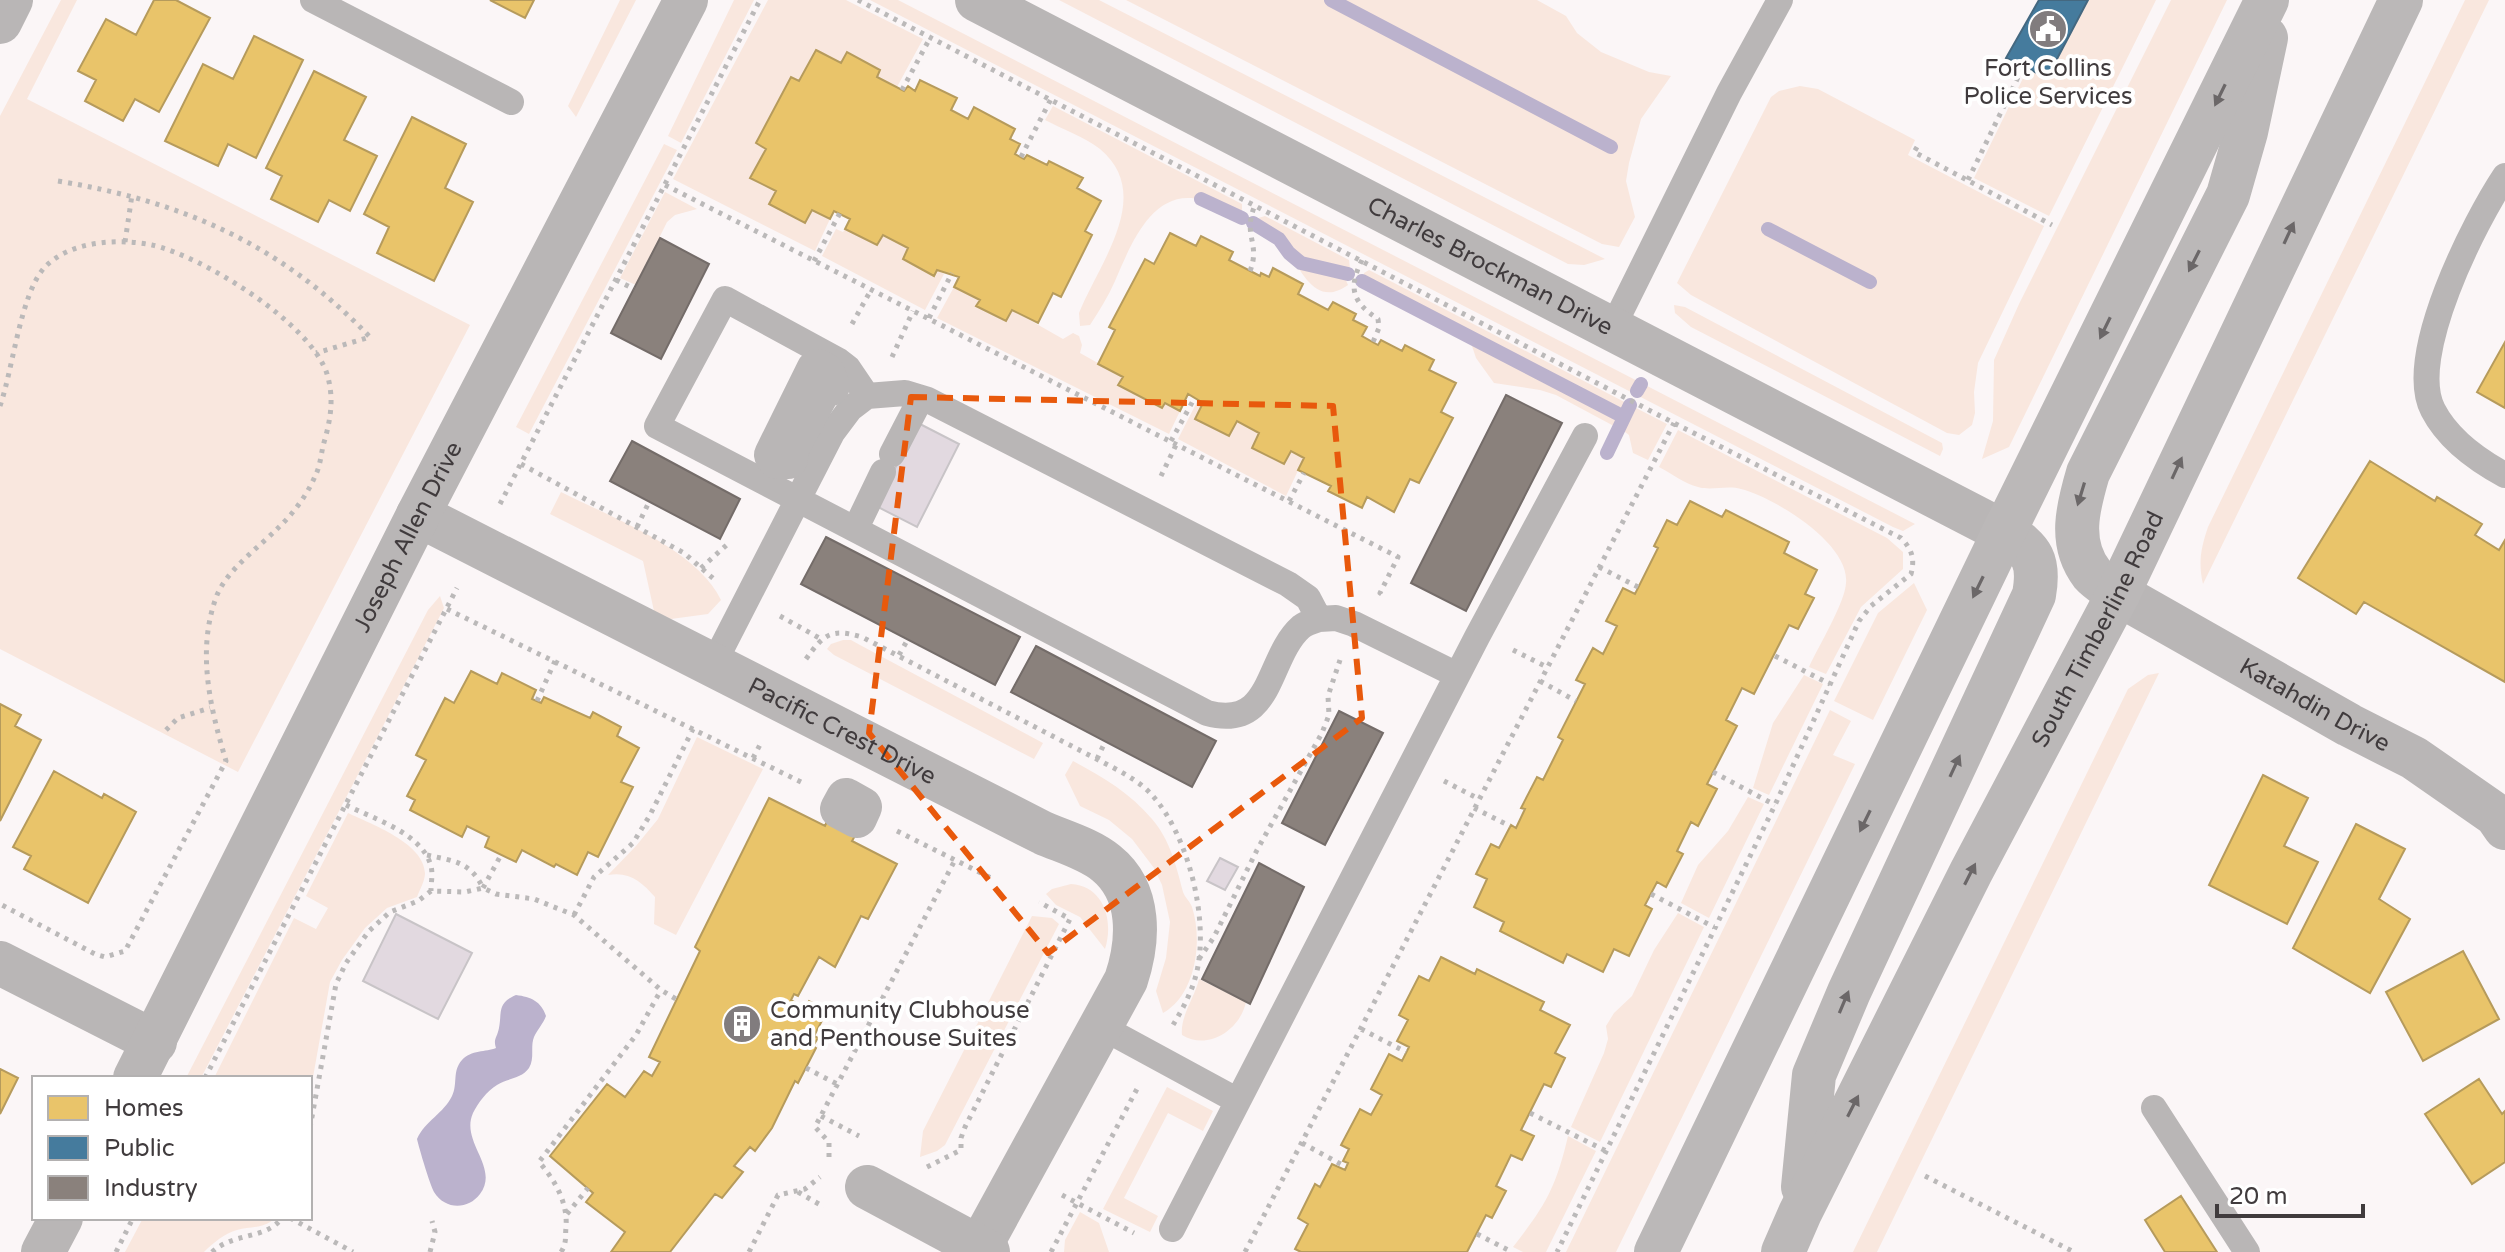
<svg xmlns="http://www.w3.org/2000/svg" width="2505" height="1252" font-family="'Varela Round',sans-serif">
<rect width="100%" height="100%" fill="#fbf6f7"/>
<path fill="#f9e7de" d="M61 0H77L27 99 470 325 238 772 0 649V116Z
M620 0H636L576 117 568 106Z
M734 0H754L681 143 668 136Z
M768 0H846L923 39 897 87 877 77 880 70 847 52 841 63 816 50 751 178 776 191 769 204 805 222 812 210 830 219 815 251 673 179Z
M870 0H898L1915 524 1903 531 1893 527Z
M1059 0H1099L1605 259 1584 265 1568 264Z
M1126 0H1537L1566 16 1577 33 1601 52 1649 72 1671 76 1641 119 1629 163 1626 181 1635 217 1619 247 1602 244Z
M2088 0H2156L2049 216 1974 178 2027 70 2048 78Z
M2171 0H2227L2009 447 1982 459 1993 421 1994 360 2019 304Z
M2465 0H2489L2203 584C2198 562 2201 548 2208 527Z
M1800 86 1818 89 1915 140 1908 155 2044 226 1978 363 1974 392 1975 413 1972 425 1959 435 1947 433 1691 295 1677 283 1771 97 1779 91Z
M1053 106 1242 204V218C1230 212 1216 203 1202 200 1152 186 1130 247 1115 281 1108 297 1099 311 1090 325L1080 326 1079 313C1099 263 1155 195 1100 149 1085 137 1062 129 1045 120Z
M664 144 677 150 529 434 516 427Z
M665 192 697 209 675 215 667 222 636 285 620 278Z
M1265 216 1349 260 1350 269 1345 278 1348 285C1312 311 1298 261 1280 240 1273 233 1263 228 1253 223L1255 219Z
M836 229 843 232 845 229 883 235 908 248 903 259 933 276 937 270 944 274 925 310 822 256Z
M1369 270 1667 424 1648 460 1633 453 1629 435 1625 432 1556 395 1540 390 1494 383 1476 358 1469 337 1362 281 1364 273Z
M954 287 980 300 977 307 1005 321 1012 310 1063 339 1073 333 1079 336 1082 345 1080 353 1123 377 1119 385 1162 408 1165 403 1180 411 1169 434 937 318Z
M1674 305 1685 307 1942 443 1943 449 1940 456 1691 327 1675 313Z
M1198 400 1203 403 1196 419 1229 436 1237 421 1259 433 1253 448 1284 464 1291 451 1304 458 1286 496 1178 439Z
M1678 430 1887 538 1903 552V569L1861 607 1826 674 1809 667C1818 647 1845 603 1846 583 1850 543 1773 497 1741 489 1727 485 1711 491 1698 487 1685 484 1671 473 1659 467Z
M561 492C610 517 696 548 721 600L708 614 671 619 654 611 643 561 550 514Z
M1914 583 1927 610 1873 720 1834 701 1878 613Z
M440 596 444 608 201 1078H186L428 610Z
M843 640H851L860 645 1043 743 1034 759 834 655 827 649 831 644Z
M2159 673 1877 1252H1853L2128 689 2148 675Z
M1804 675 1823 684 1769 795 1753 788 1773 723Z
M1830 710 1851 721 1833 755 1855 764 1616 1252H1566Z
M697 737 763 769 676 935 654 924 655 897C642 882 629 871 608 875L636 846 658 819Z
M1073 761C1103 777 1130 793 1152 819 1170 840 1176 865 1183 892 1185 898 1190 901 1192 907 1203 940 1196 995 1163 1013L1156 991 1166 958 1170 922 1162 885 1154 868 1132 839 1109 820 1080 806 1065 775Z
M1748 797 1764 804 1709 918 1681 903 1698 865 1728 831Z
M348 813C371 824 424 843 425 873 425 881 420 889 417 897L387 908 365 928 342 960 330 982 310 1094V1078H214L294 918 316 929 328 908 306 896Z
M1071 884C1104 886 1114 921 1105 949L1080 917 1056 905 1046 894 1052 889Z
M1678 913 1704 927 1600 1142 1571 1127 1604 1053 1608 1039 1606 1026 1614 1013 1632 996 1654 950Z
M1032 916 1052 918 1059 924 945 1145 937 1151 920 1157 923 1131Z
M1199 979 1246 1002C1240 1030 1208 1051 1182 1035 1180 1016 1195 997 1199 979Z
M1167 1087 1213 1111 1203 1131 1168 1113 1124 1198 1158 1216 1150 1232 1103 1209Z
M1568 1136 1596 1151 1546 1252H1523L1513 1247C1545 1206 1556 1188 1568 1136Z
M1080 1212 1099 1223 1109 1252H1064L1065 1240Z
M143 1218H275C264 1229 251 1226 237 1230 225 1233 213 1243 204 1252H125Z"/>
<path fill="#bbb2cd" d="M516 995C531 997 541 1001 546 1016 543 1024 537 1030 534 1037 530 1047 535 1058 529 1068 521 1079 508 1078 497 1085 487 1091 478 1103 473 1113 460 1142 500 1167 480 1194 468 1210 445 1210 434 1192 430 1185 419 1148 417 1139 425 1121 444 1113 452 1096 458 1084 452 1071 462 1060 471 1050 486 1052 496 1048 493 1039 497 1038 499 1028 502 1012 497 1003 516 995Z"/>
<path fill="#e9c46a" stroke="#b69b5c" stroke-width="2" d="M154 0H176L210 18 159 112 135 99 123 121 85 101 96 80 78 71 106 19 136 35Z
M490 0H534L525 18Z
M254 36 303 60 256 158 228 144 218 166 165 141 203 64 233 79Z
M816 50 841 63 847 52 880 70 877 77 904 91 908 86 915 91 920 80 957 98 951 110 968 119 974 107 1015 129 1010 139 1020 144 1015 154 1024 159 1027 155 1047 165 1049 161 1083 178 1077 188 1101 201 1085 231 1092 235 1061 297 1053 293 1038 323 1012 310 1006 321 976 306 980 300 954 287 959 277 937 270 934 276 903 259 908 248 883 235 877 245 845 229 850 219 834 211 830 219 812 210 805 223 769 204 776 191 750 178 766 149 756 143 791 77 799 81Z
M314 71 366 97 344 140 377 156 350 211 329 200 318 222 271 199 282 176 266 168Z
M412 117 466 144 445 188 473 202 434 281 377 253 389 227 364 214Z
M1170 233 1196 246 1201 236 1233 252 1229 260 1260 276 1261 273 1269 277 1273 268 1303 284 1298 294 1328 310 1333 302 1356 314 1353 320 1367 327 1362 336 1378 345 1381 340 1402 351 1405 345 1434 360 1429 370 1456 383 1441 412 1453 418 1419 483 1410 479 1394 512 1367 497 1362 508 1328 491 1331 486 1298 470 1304 458 1291 451 1284 464 1252 448 1259 433 1237 421 1229 436 1195 419 1203 403 1188 394 1180 411 1165 403 1162 408 1118 385 1123 377 1098 364 1115 330 1109 327 1145 259 1154 264Z
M2505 342V408L2477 392Z
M2370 461 2435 501 2437 497 2482 524 2475 535 2499 550 2505 540V682L2364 602 2356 614 2298 578Z
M1690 501 1722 517 1726 510 1789 542 1784 553 1817 570 1805 594 1814 598 1798 629 1789 625 1754 694 1742 688 1726 720 1737 726 1707 784 1717 789 1698 826 1691 822 1677 851 1683 854 1666 887 1657 882 1645 905 1652 909 1629 956 1614 949 1603 972 1567 954 1563 963 1500 931 1504 922 1474 907 1487 879 1476 874 1491 844 1499 848 1511 825 1516 828 1525 809 1521 808 1537 777 1543 780 1563 740 1558 737 1585 684 1576 680 1593 648 1603 654 1617 626 1606 621 1623 588 1635 594 1658 548 1654 546 1667 520 1677 525Z
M471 671 497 684 502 673 536 690 532 699 541 703 544 697 590 718 593 712 621 727 617 736 639 748 621 782 633 787 598 857 588 852 577 875 556 864 554 867 522 850 516 862 485 847 489 837 467 826 462 837 410 810 415 800 407 796 426 760 416 755 445 698 454 703Z
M0 704 21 715 15 726 41 740 0 821Z
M54 771 102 798 104 794 136 812 88 903 24 869 31 856 13 847Z
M2263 775 2308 798 2284 846 2318 862 2287 924 2209 885Z
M769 798 825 826 828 819 856 834 852 841 897 864 868 919 861 916 835 967 819 957 798 996 794 994 791 1000 805 1008 809 1001 827 1011 814 1036 818 1038 813 1046 816 1048 798 1083 795 1081 772 1128 755 1151 750 1147 734 1166 743 1172 722 1198 715 1194 670 1252H611L625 1232 586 1202 593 1193 550 1156 607 1084 625 1097 644 1071 652 1076 660 1062 649 1057 700 951 695 947Z
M2356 824 2405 849 2379 899 2410 919 2370 993 2293 948Z
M2463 951 2499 1019 2423 1061 2386 992Z
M1441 957 1475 974 1477 969 1544 1002 1540 1010 1570 1025 1555 1053 1565 1058 1551 1087 1544 1084 1521 1130 1534 1136 1522 1160 1511 1155 1496 1186 1506 1191 1492 1218 1486 1215 1467 1252H1301L1295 1249 1308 1224 1298 1218 1315 1184 1320 1187 1332 1164 1345 1170 1348 1163 1343 1161 1349 1149 1341 1145 1360 1109 1371 1115 1382 1095 1371 1089 1389 1054 1402 1061 1409 1047 1397 1041 1408 1020 1399 1015 1419 976 1429 981Z
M0 1069 18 1078 0 1114Z
M2479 1079 2502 1114 2505 1111V1162L2472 1184 2425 1114Z
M2181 1196 2217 1252H2165L2145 1220Z"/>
<path fill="#457b9d" stroke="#446880" stroke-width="2" d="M2039 0H2088L2047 78 2006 58Z"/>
<path fill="#8a817c" stroke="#746c69" stroke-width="2" d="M660 238 709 264 661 359 611 333Z
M1506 395 1562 423 1466 611 1411 583Z
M632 441 740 499 720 539 610 481Z
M826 537 1020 637 995 685 801 584Z
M1036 646 1216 741 1192 787 1011 692Z
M1339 711 1383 733 1325 845 1282 823Z
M1259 863 1304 887 1250 1004 1202 979Z"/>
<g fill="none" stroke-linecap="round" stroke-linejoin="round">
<path stroke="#bbb2cd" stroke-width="14" d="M1331 0 1611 147
M1201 199 1242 218
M1253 223 1279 239 1289 253 1301 263 1348 274
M1768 229 1870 282
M1362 281 1624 417
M1637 391 1641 384
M1607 453 1630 405"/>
</g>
<path fill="#e2d9e0" stroke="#c8c4c7" stroke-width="2" d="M918 423 959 444 917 527 876 506Z
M1220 858 1238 867 1225 890 1207 881Z
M396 914 472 953 438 1019 363 981Z"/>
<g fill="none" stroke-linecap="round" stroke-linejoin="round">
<path stroke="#bbb9b9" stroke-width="5" stroke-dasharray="4 6" stroke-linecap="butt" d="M858 0 1674 423 1901 538C1912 549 1915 559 1911 574L1871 606 1859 621 1775 805 1557 1252
M902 90 930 38
M1917 147 1914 152 2052 225
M1021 157 1051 99
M1968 180 2023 67
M58 181C184 202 280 244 370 337L316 353
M665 185 1398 557 1380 593 1383 595
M125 242 132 195
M1362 260C1348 288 1352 302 1378 319L1379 328 1373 342
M814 261 840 213
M1250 271C1261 243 1242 236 1255 205
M616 280 634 289
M929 318 952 273
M852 324 871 290
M892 357 913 311
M0 406C13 369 20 296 44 268 69 241 117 238 152 245 202 256 311 323 327 374 334 397 331 417 325 439 321 451 321 464 316 474 308 494 293 514 278 528 258 548 228 569 217 595 196 650 210 707 226 761L125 951 105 957 95 954 0 904
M1171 441 1194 399
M521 464 684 553 715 580
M1161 476 1176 445
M1289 501 1304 473
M500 504 760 0
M637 527 649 502
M1599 567 1638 587
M701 568 730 542
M447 609 803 783
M780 616 821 639
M1513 650 1547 667
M899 655 908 639
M1775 656 1830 684
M806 659C824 634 831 628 862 637L1112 767C1127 775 1141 783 1152 795 1189 836 1210 922 1196 975 1191 994 1182 1010 1173 1025
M1540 681 1576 701
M537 701 555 661
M166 730 178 718 210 708
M753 758 762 741
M1097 759 1105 742
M1713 772 1775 805
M1444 781 1479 799
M346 805C374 819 422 833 431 866 433 874 431 883 431 891
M1474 808 1510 826
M897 831 993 879
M427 855C453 861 470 861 483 888
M483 888 501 855
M1651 894 1714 927
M574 915 594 877 633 843 650 815 693 729
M1199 959 1214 937 1257 850 1322 733 1329 715 1328 696 1340 660
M1361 1029 1406 1052
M806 1068 837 1084
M205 1078 457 588
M1530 1113 1606 1151
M821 1116 859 1136
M310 1128 336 984 346 963 369 931 390 912 418 901 431 891 465 892 483 888 496 894 534 899 574 915 661 990 676 999
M1302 1143 1346 1167
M829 1157V1142L815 1127 955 860
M927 1167 961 1150V1138L965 1127 1070 919 1039 902
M1925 1176 2074 1252
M798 1192 824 1207
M1062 1195 1134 1233
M567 1214 588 1188
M290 1218 353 1252
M1477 1234 1512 1252
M116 1252 133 1218
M212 1252C234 1232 265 1240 282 1218
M430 1252 435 1232 432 1221
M561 1252C567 1243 565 1237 566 1227 568 1203 555 1180 539 1162L636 1035 661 990
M749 1252 778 1195 805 1189 820 1177
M1051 1252 1138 1087
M1245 1252 1674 423"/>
<path stroke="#b9b6b6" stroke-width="26" d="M313 0 511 102
M2505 176C2475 221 2405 357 2433 410 2448 439 2477 460 2505 475
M1612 329 1729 93 1780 0
M892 454 921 398
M856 528 883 472
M1319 619C1313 621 1306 623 1301 627 1266 658 1274 731 1207 713L657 426 725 299 839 361 848 368 867 396 905 393 928 400 1288 584 1308 598 1319 619 1336 618 1354 624 1457 675
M713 665 832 433 850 409 867 396
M1100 1026 1238 1101
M2154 1108 2247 1252
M1172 1229 1477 637 1585 436"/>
<path stroke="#b9b6b6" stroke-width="40" d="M819 369 825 373 830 386 822 388 789 448 788 459H777L774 455 816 370Z
M846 798 862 807 857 818 840 809Z"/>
<g stroke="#b9b6b6" stroke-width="44">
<path id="s1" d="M977 0 2004 532"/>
<path d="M0 22 11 0"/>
<path id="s2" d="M418 515 1043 833C1064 842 1089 849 1106 863 1142 892 1139 941 1126 980L977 1252"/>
<path id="s3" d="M2118 594 2349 725 2414 758 2496 815 2505 828"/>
<path d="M0 963 155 1042"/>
<path id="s4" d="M135 1078 418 515 686 0"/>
<path d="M867 1187 988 1252"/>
<path d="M43 1252 61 1218"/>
</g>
<g stroke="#bbb8b8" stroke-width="44">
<path d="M2118 594C2110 588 2098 581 2092 574 2068 543 2078 507 2088 473L2228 195 2246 132 2266 38"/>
<path d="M1803 1187 1814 1075 1849 992 2034 595C2040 561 2033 550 2004 532"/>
<path d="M1656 1252 2004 532 2267 0"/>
<path id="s5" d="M1783 1252 1800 1213 1971 872 2118 594 2401 0"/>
</g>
</g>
<defs><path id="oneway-solid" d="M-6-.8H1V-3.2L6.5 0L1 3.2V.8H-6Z" transform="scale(2)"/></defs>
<g fill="#6b6768">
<use href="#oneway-solid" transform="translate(2220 95) rotate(116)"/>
<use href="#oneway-solid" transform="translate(2289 233) rotate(-65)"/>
<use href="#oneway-solid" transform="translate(2194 261) rotate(117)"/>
<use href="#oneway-solid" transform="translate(2105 328) rotate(116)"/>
<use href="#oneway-solid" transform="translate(2177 468) rotate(-65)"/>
<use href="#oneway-solid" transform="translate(2081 494) rotate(107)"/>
<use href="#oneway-solid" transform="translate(1978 587) rotate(116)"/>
<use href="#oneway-solid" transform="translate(1955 766) rotate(-65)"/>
<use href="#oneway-solid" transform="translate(1865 821) rotate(116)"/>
<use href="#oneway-solid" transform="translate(1970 874) rotate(-63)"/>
<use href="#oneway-solid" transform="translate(1844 1002) rotate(-67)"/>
<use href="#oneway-solid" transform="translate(1853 1106) rotate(-63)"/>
</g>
<path fill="none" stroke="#e8590c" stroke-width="6" stroke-dasharray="16 10" stroke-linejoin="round" d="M911 397 1333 406 1362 718 1048 953 869 733Z"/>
<defs>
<symbol id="civic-disc" viewBox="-11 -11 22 22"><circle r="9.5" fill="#817c7e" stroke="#fff"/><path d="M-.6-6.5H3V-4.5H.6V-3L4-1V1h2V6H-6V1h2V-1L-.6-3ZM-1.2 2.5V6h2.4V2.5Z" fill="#fff"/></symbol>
<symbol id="building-disc" viewBox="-11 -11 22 22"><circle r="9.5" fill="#817c7e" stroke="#fff"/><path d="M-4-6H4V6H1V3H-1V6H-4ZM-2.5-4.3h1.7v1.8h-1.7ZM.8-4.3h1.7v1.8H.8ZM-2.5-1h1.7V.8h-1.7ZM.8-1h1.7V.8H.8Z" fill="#fff"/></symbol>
</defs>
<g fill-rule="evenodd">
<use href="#civic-disc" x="2026" y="7" width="44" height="44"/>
<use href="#building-disc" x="720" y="1002" width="44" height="44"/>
</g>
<g text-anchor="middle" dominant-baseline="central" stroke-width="8" stroke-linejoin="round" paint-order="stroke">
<g font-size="24" fill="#403b3d" stroke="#fff">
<text x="2048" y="68">Fort Collins<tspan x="2048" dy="28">Police Services</tspan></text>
<text x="770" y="1010" text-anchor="start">Community Clubhouse<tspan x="770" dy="28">and Penthouse Suites</tspan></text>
</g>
<g font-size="24" fill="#403b3d" stroke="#fff">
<text stroke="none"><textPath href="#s1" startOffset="578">Charles Brockman Drive</textPath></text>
<text stroke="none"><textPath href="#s4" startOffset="606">Joseph Allen Drive</textPath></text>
<text stroke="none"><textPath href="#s5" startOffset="698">South Timberline Road</textPath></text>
<text stroke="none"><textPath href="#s3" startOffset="226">Katahdin Drive</textPath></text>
<text stroke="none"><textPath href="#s2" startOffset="476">Pacific Crest Drive</textPath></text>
</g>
</g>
<rect x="32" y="1076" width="280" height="144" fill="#ffffff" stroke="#b3b1b1" stroke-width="2"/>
<rect x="48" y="1096" width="40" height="24" fill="#e9c46a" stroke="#b3b1b1" stroke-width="2"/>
<text x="104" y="1116" font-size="24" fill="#403b3d">Homes</text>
<rect x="48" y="1136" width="40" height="24" fill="#457b9d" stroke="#b3b1b1" stroke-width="2"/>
<text x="104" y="1156" font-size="24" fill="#403b3d">Public</text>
<rect x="48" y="1176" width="40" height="24" fill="#8a817c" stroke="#b3b1b1" stroke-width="2"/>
<text x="104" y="1196" font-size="24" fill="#403b3d">Industry</text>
<path d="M2217 1204v12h146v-12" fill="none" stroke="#403b3d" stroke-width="4"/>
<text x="2229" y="1204" font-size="24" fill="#403b3d" stroke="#ffffff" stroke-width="6" paint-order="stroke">20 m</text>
</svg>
